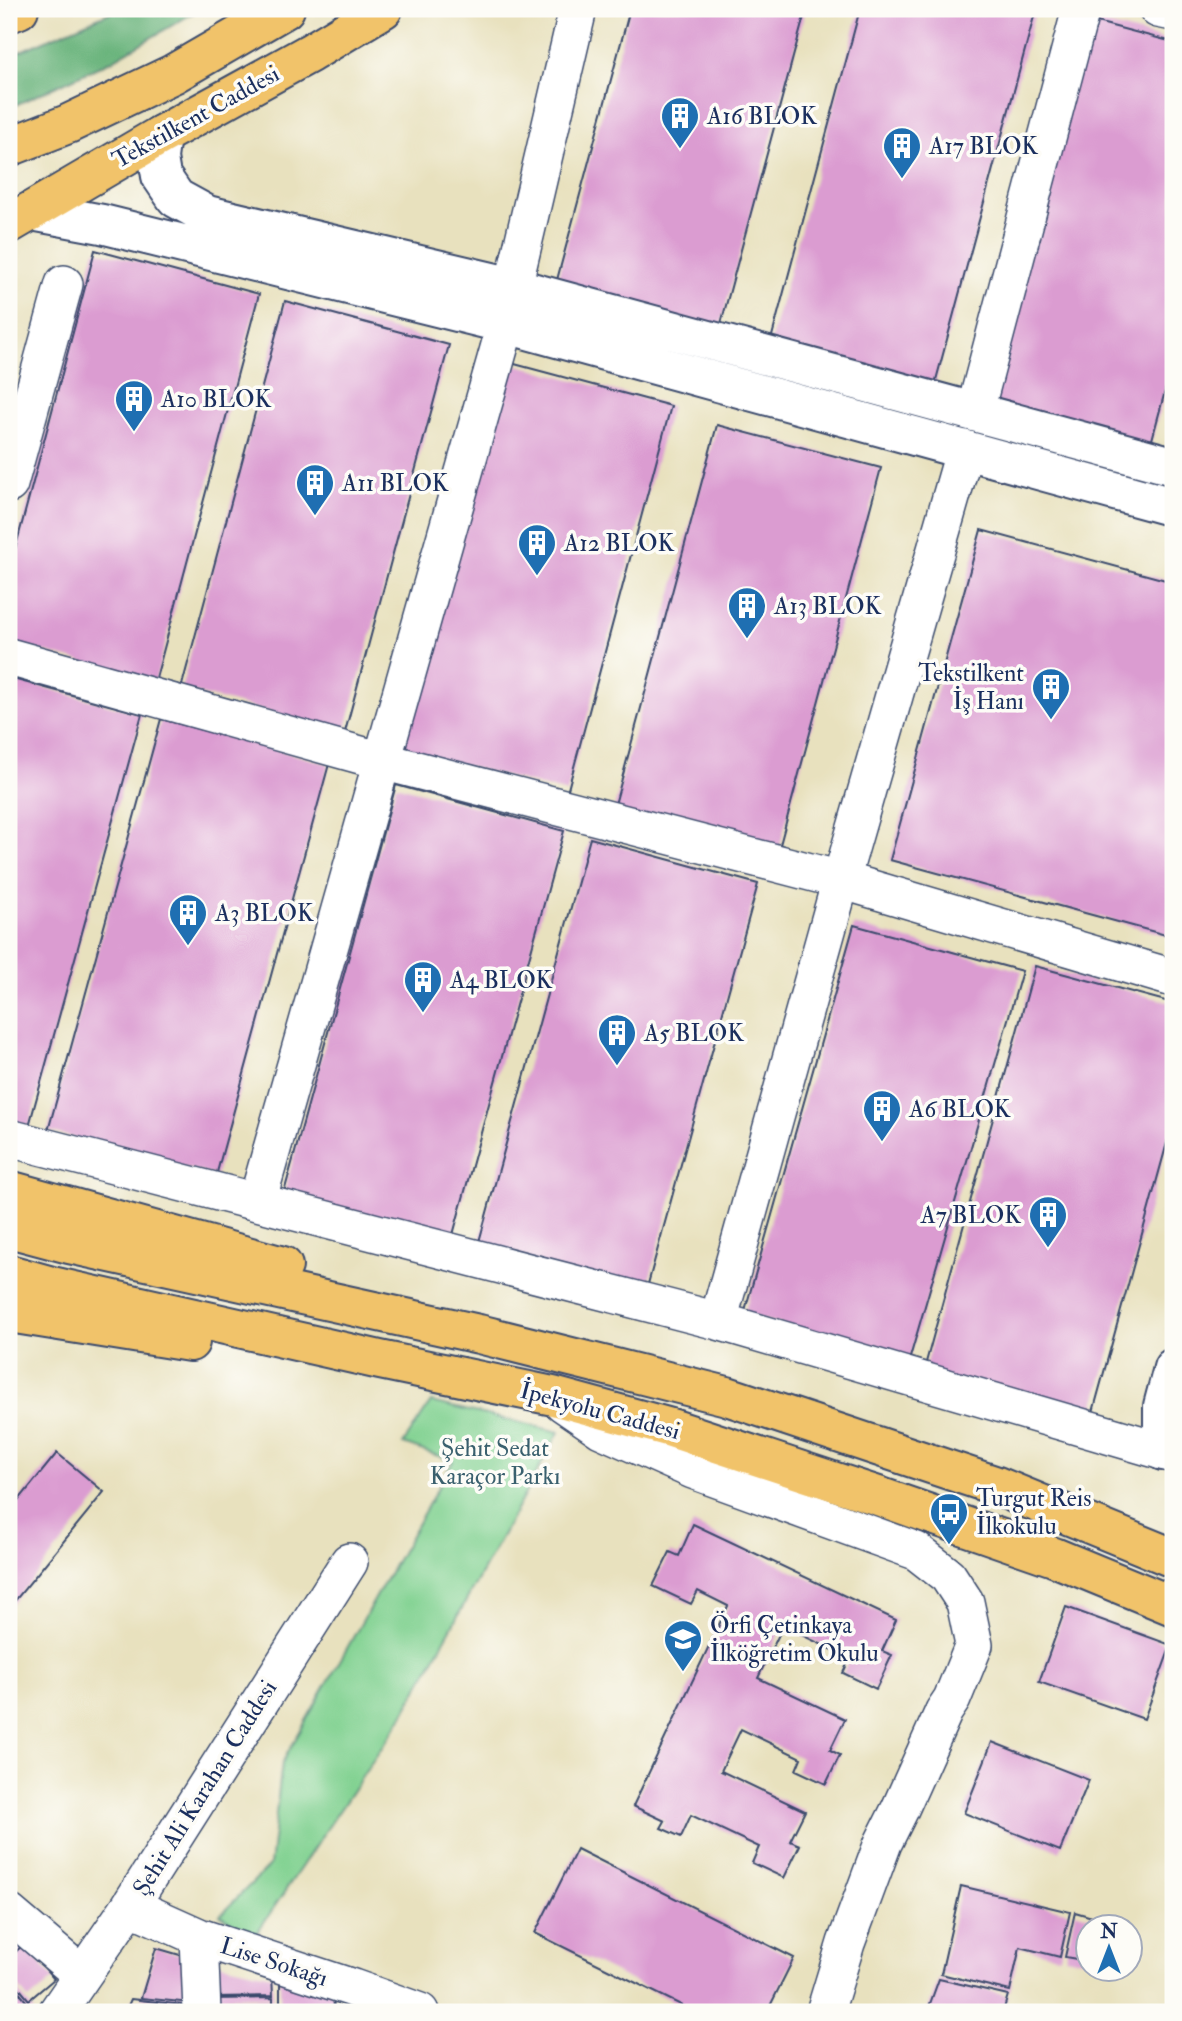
<svg xmlns="http://www.w3.org/2000/svg" width="1182" height="2021" font-family="'IM FELL Double Pica',serif">
<rect width="100%" height="100%" fill="#fdfcf7"/>
<filter id="ink" filterUnits="userSpaceOnUse"><feTurbulence type="fractalNoise" baseFrequency=".0143" numOctaves="2"/><feDisplacementMap in="SourceGraphic" scale="14" xChannelSelector="R" yChannelSelector="G"/><feConvolveMatrix kernelMatrix="1 2 1 2 8 2 1 2 1" color-interpolation-filters="sRGB"/></filter>
<filter id="wash" filterUnits="userSpaceOnUse"><feTurbulence type="fractalNoise" baseFrequency=".00686" numOctaves="4" result="noise"/><feDisplacementMap in="SourceGraphic" scale="28" xChannelSelector="R" yChannelSelector="G"/><feGaussianBlur stdDeviation="1.57" result="paint"/><feColorMatrix in="noise" values="0 0 0 0 0 0 0 0 0 0 0 0 0 0 0 0 0 1.4 0 .05"/><feComposite in="paint" operator="in"/></filter>
<g filter="url(#wash)">
<rect width="100%" height="100%" fill="#e8e1be"/>
<path fill="#82d292" stroke="#4e8078" stroke-width="2" d="M431 1402 559 1432 401 1719 254 1937 220 1915 270 1865 282 1763 453 1461 403 1444Z"/>
<path fill="#69b47c" stroke="#42726d" stroke-width="2" d="M118 9H200L111 61 9 108V56Z"/>
<g id="blocks">
<path fill="#db9cd1" d="M630 9H806L718 335 554 291Z
M860 9H1036L932 395 768 351Z
M1089 20 1173 42V361L1149 451 985 407Z
M95 250 259 294 155 682 9 642V572Z
M285 301 449 345 345 732 181 689Z
M507 362 671 406 567 793 403 749Z
M717 425 881 468 777 856 613 812Z
M981 530 1173 582V937L890 860Z
M9 678 142 714 29 1126 9 1121Z
M161 719 329 764 216 1176 48 1131Z
M396 785 564 831 451 1242 283 1196Z
M590 838 758 884 645 1295 477 1249Z
M854 925 1022 971 909 1361 744 1314Z
M1035 966 1173 1003V1121L1090 1423 922 1377Z
M57 1453 104 1492 9 1608V1512Z
M693 1524 896 1620 882 1651 892 1655 876 1689 843 1673 850 1658 783 1626 758 1678 845 1719 830 1750 840 1755 826 1784 796 1770 801 1758 741 1729 721 1771 805 1811 790 1841 800 1845 784 1878 752 1863 759 1847 691 1815 681 1837 661 1828 665 1821 633 1806 728 1606 698 1591 691 1604 653 1586 670 1552 679 1556Z
M1066 1607 1171 1645 1144 1719 1039 1682Z
M992 1742 1089 1780 1060 1851 964 1813Z
M577 1849 794 1958 767 2012H695L535 1933Z
M961 1886 1070 1912 1060 1957 1020 1947 1010 1991 941 1974Z
M1075 1912 1123 1926H1088V1961L1065 1957Z
M24 1944 54 1979 29 2000 9 1976V1958Z
M156 1948 197 1960 191 2003 141 1998Z
M219 1963 272 1975 273 1996 212 1997Z
M280 1977 333 1987 334 2012H280Z
M939 1979 1008 1995 1003 2012H927Z
M9 1980 34 2011 32 2012H9Z
M273 1998V2012H212V1999Z
M131 1999 191 2006V2012H125Z"/>
</g>
</g>
<g filter="url(#ink)">
<use href="#blocks" fill-opacity="0" stroke="#3a4a6c" stroke-width="2"/>
<g fill="none" stroke-linecap="round" stroke-linejoin="round">
<defs>
<path id="minor" d="M1158 9 1173 12
M513 287 578 9
M975 411 1081 9
M9 484 64 284
M9 657 382 761 841 880 1173 978
M9 1138 718 1321 1173 1454
M257 1202 506 324
M718 1321 841 880 965 449
M563 1403 601 1429 693 1470 916 1551 948 1576 965 1602 974 1645 952 1699 944 1711 900 1809 883 1843 846 1943 825 2012
M130 1906 199 1937 353 1988 420 2012
M9 1913 82 1975
M199 1937 202 2012
M57 2012 130 1906 349 1562"/>
<path id="tertiary" d="M161 135 158 158 161 176 176 198 207 215 513 287 1173 466
M32 211 102 224 506 324 1173 507
M1163 1451V1406L1173 1368"/>
<path id="primary" d="M9 147 68 124 173 74 285 9
M9 224 161 135 310 53 383 9"/>
<path id="trunk" d="M9 1190 283 1266
M9 1228 69 1244 479 1334 727 1396 997 1486 1173 1558
M9 1274 52 1286 380 1360 553 1396 671 1428 878 1496 1054 1557 1173 1606
M9 1313 190 1342"/>
<path id="motorway" d="M9 13 19 9"/>
</defs>
<use href="#minor" stroke="#3a4a6c" stroke-width="40"/>
<use href="#tertiary" stroke="#3a4a6c" stroke-width="42"/>
<use href="#primary" stroke="#3a4a6c" stroke-width="42"/>
<use href="#trunk" stroke="#3a4a6c" stroke-width="42"/>
<use href="#motorway" stroke="#3a4a6c" stroke-width="42"/>
<use href="#minor" stroke="#fff" stroke-width="37"/>
<use href="#tertiary" stroke="#fff" stroke-width="38"/>
<use href="#primary" stroke="#f1c36a" stroke-width="38"/>
<use href="#trunk" stroke="#f1c36a" stroke-width="38"/>
<use href="#motorway" stroke="#f1c36a" stroke-width="38"/>
</g>
</g>
<defs>
<symbol id="building-pin" viewBox="-11 -11 22 30"><path d="M0 17L-7.5 6A9.5 9.5 0 1 1 7.5 6Z" fill="#1f6fb2" stroke="#fdfcf7"/><path d="M-4-6H4V6H1V3H-1V6H-4ZM-2.5-4.3h1.7v1.8h-1.7ZM.8-4.3h1.7v1.8H.8ZM-2.5-1h1.7V.8h-1.7ZM.8-1h1.7V.8H.8Z" fill="#fff"/></symbol>
<symbol id="bus-pin" viewBox="-11 -11 22 30"><path d="M0 17L-7.5 6A9.5 9.5 0 1 1 7.5 6Z" fill="#1f6fb2" stroke="#fdfcf7"/><path d="M-5-6H5V4H4V6H2V4H-2V6H-4V4H-5ZM-3.5-4V0h7V-4ZM-3.5 1.2v1.5H-2V1.2ZM2 1.2v1.5H3.5V1.2Z" fill="#fff"/></symbol>
<symbol id="school-pin" viewBox="-11 -11 22 30"><path d="M0 17L-7.5 6A9.5 9.5 0 1 1 7.5 6Z" fill="#1f6fb2" stroke="#fdfcf7"/><path d="M0-5L7-2L0 1L-7-2ZM-4 1L0 2.5L4 1V4Q0 6-4 4Z" fill="#fff"/></symbol>
</defs>
<g fill-rule="evenodd">
<use href="#building-pin" x="658" y="94" width="44" height="60"/>
<use href="#building-pin" x="880" y="124" width="44" height="60"/>
<use href="#building-pin" x="112" y="377" width="44" height="60"/>
<use href="#building-pin" x="293" y="461" width="44" height="60"/>
<use href="#building-pin" x="515" y="521" width="44" height="60"/>
<use href="#building-pin" x="725" y="584" width="44" height="60"/>
<use href="#building-pin" x="1029" y="665" width="44" height="60"/>
<use href="#building-pin" x="166" y="891" width="44" height="60"/>
<use href="#building-pin" x="401" y="958" width="44" height="60"/>
<use href="#building-pin" x="595" y="1011" width="44" height="60"/>
<use href="#building-pin" x="860" y="1087" width="44" height="60"/>
<use href="#building-pin" x="1026" y="1193" width="44" height="60"/>
<use href="#bus-pin" x="927" y="1490" width="44" height="60"/>
<use href="#school-pin" x="661" y="1617" width="44" height="60"/>
</g>
<g text-anchor="middle" dominant-baseline="central" stroke-width="7" stroke-linejoin="round" paint-order="stroke">
<g font-size="24" fill="#1b2f5e" stroke="#fdfcf7" text-anchor="start">
<text x="707" y="116">A16 BLOK</text>
<text x="929" y="146">A17 BLOK</text>
<text x="161" y="399">A10 BLOK</text>
<text x="342" y="483">A11 BLOK</text>
<text x="564" y="543">A12 BLOK</text>
<text x="774" y="606">A13 BLOK</text>
<text x="1024" y="673" text-anchor="end">Tekstilkent<tspan x="1024" dy="28">İş Hanı</tspan></text>
<text x="215" y="913">A3 BLOK</text>
<text x="450" y="980">A4 BLOK</text>
<text x="644" y="1033">A5 BLOK</text>
<text x="909" y="1109">A6 BLOK</text>
<text x="1021" y="1215" text-anchor="end">A7 BLOK</text>
<text x="976" y="1498">Turgut Reis<tspan x="976" dy="28">İlkokulu</tspan></text>
<text x="710" y="1625">Örfi Çetinkaya<tspan x="710" dy="28">İlköğretim Okulu</tspan></text>
</g>
<g font-size="24" fill="#1b2f5e" stroke="#fdfcf7">
<text transform="translate(196 117) rotate(-29)">Tekstilkent Caddesi</text>
<text transform="translate(600 1411) rotate(15)">İpekyolu Caddesi</text>
<text transform="translate(205 1788) rotate(-58)">Şehit Ali Karahan Caddesi</text>
<text transform="translate(274 1962) rotate(18)">Lise Sokağı</text>
</g>
<g font-size="24" fill="#3a606e" stroke="#fdfcf7">
<text x="495" y="1448">Şehit Sedat<tspan x="495" dy="28">Karaçor Parkı</tspan></text>
</g>
</g>
<rect width="1182" height="2021" fill="none" stroke="#fdfcf7" stroke-width="35"/>
<g transform="translate(1109 1948)"><circle r="33" fill="#fdfcf7" stroke="#a3aaba" stroke-width="2"/>
<path d="M0-5L12 26L0 18L-12 26Z" fill="#1f6fb2"/>
<text y="-10" font-size="19" font-weight="bold" text-anchor="middle" fill="#1b2f5e">N</text>
</g>
</svg>
